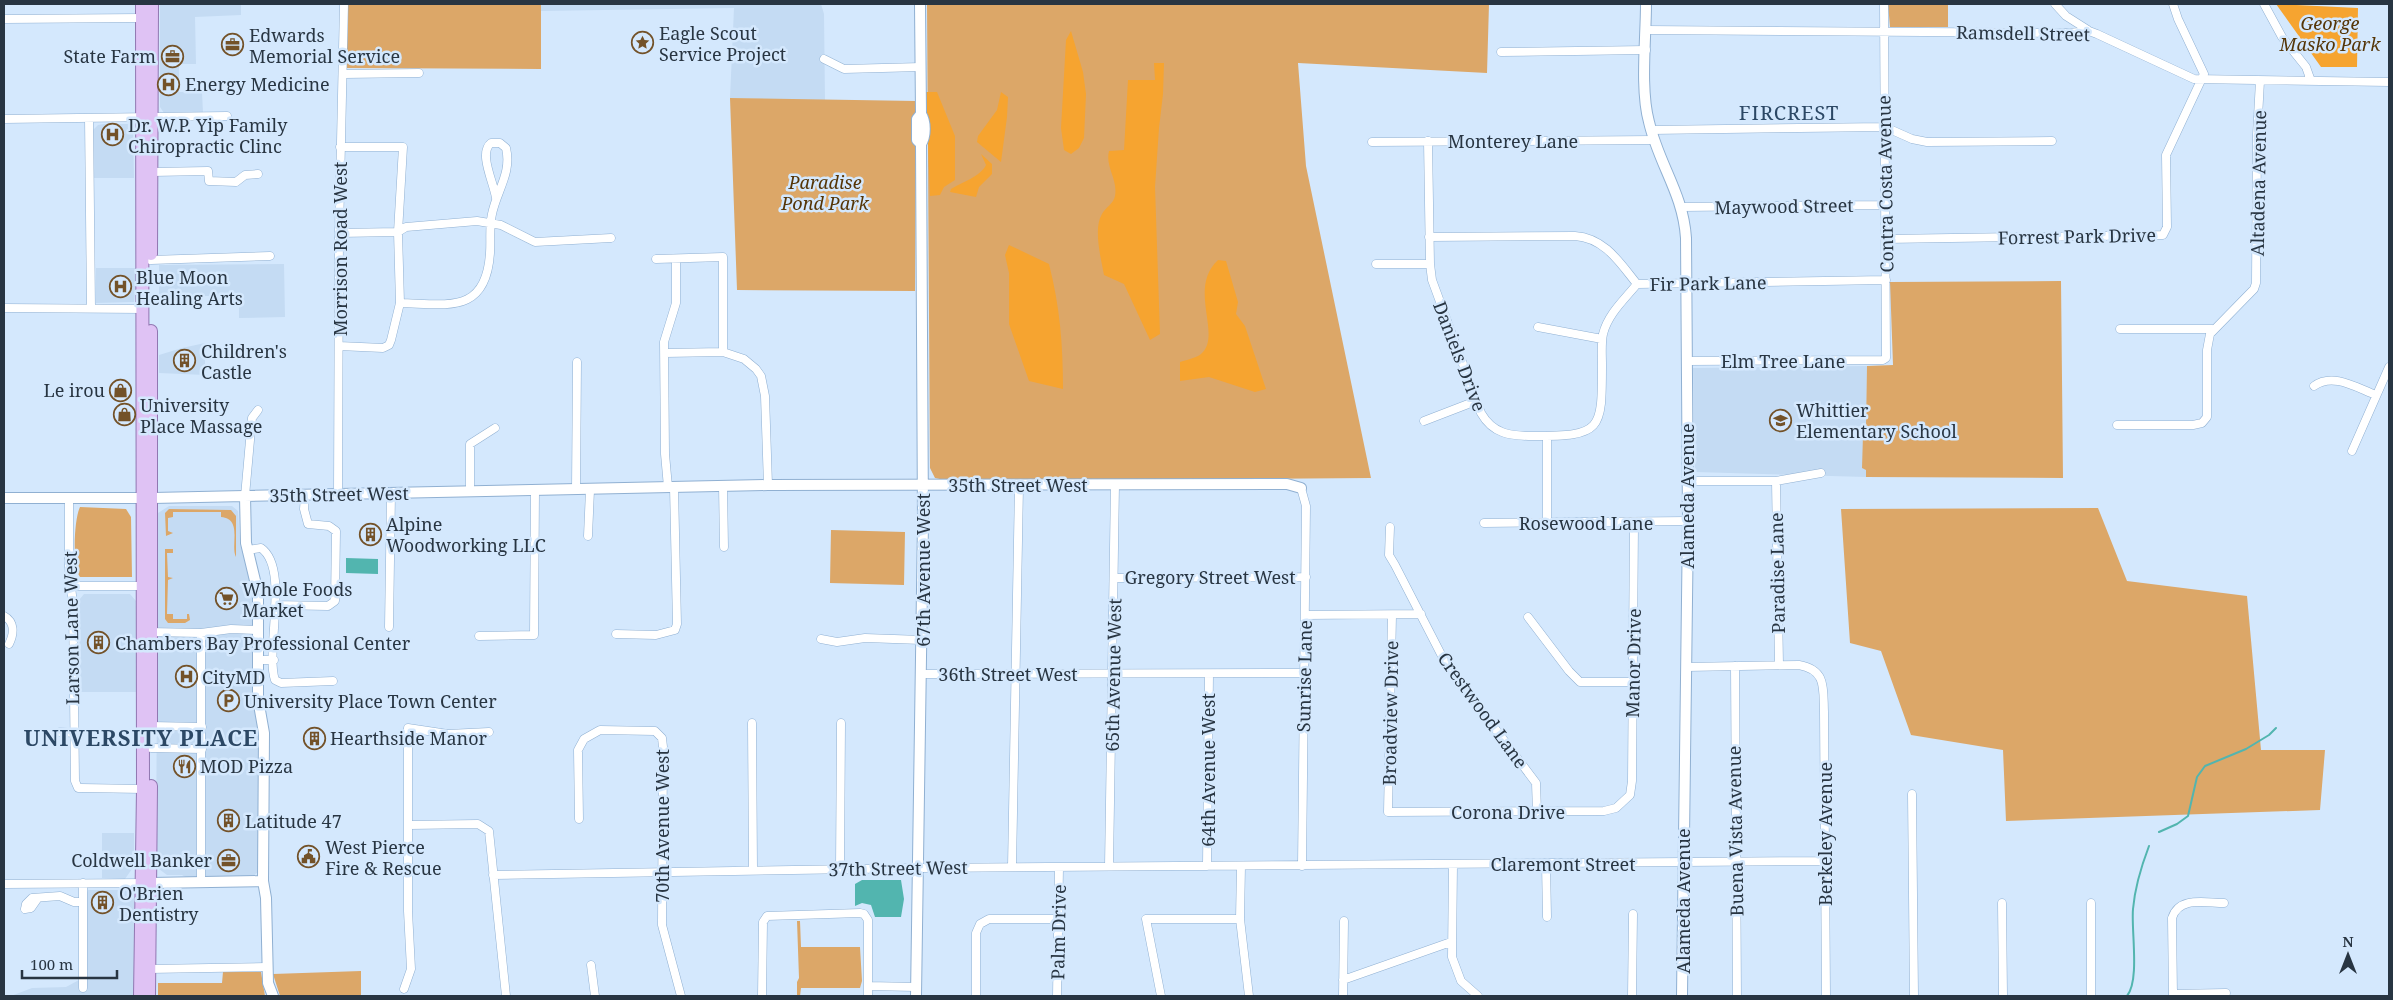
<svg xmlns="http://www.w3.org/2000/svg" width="2393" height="1000" font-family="'Noto Serif',serif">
<rect width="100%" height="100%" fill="#d4e8fd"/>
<path fill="#c4dbf3" d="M160 4H241V15L195 17 196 64H179V92H202L203 113H164L160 107Z
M541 4H821L824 14 825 101 730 98 734 8 541 11Z
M104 124H129L133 127 134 178H92V131L98 125Z
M284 264 285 317 239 318V296H159V265Z
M96 268H138L134 302 96 303Z
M205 343V375L159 373V355L182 348Z
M1867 366 1866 477 1695 472 1693 368Z
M169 506H232L238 511 240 544 254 590 260 727 258 872 252 877 187 878 182 875H167L159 869 156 854 158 513Z
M84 594H130L136 601V692H80L79 600Z
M102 833H134V866L125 879 102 878Z
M88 890H125L130 892 134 899 135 996H11L32 988 66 987 79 980V916Z"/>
<path fill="#dca768" d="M345 4H541V69L344 68Z
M927 4H1489L1487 73 1298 63 1306 166 1371 478 949 481 935 478 930 468Z
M1888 4H1948V27H1890Z
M730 98 916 101 915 291 737 290Z
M2061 281 2063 478 1866 477V470L1862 468 1863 435 1866 426 1867 366 1893 365 1890 282Z
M80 507 126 509 131 517 132 577H80C72 566 74 519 80 507Z
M2098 508 2127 581 2247 596 2261 750H2325L2320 810 2006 821 2003 750 1911 735 1881 651 1850 643 1841 509Z
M169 509 231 510 236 516V557C230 545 243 519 221 517V512H173V517L168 518V531L173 533 166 536 165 513Z
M831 530 905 532 904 585 830 583Z
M165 549H173V553H167L168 577 173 578 168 580 167 614H173V619H187V614H189L190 620 185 623H168L165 619Z
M797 921H800L801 947H860L862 981 860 988H801L800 996H797V982L799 978Z
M361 971V996H280L273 974Z
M223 972H261L265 996H158V983H222Z"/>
<path fill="#f6a430" d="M2276 4 2358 8 2357 67H2321Z
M1071 31 1083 72 1086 94 1084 138 1079 148 1071 154 1064 150 1061 128 1066 40Z
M1154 63H1164L1163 94 1159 128 1155 187 1160 334 1150 340 1124 284 1104 275C1101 259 1093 228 1102 214 1105 208 1114 203 1115 196 1118 179 1105 167 1109 151L1124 150 1128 80H1155Z
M926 92H937L955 136V180L944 187 940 195 930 196Z
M1001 92 1008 97 1007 117 1001 162 977 142 978 136 997 110Z
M981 154 992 164V174L979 187 976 197 950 192 951 189C962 182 980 177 986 165Z
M1009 245 1049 264C1060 307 1063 345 1063 389L1029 381 1009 324V273L1005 255Z
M1218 260 1226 261 1238 302 1236 314 1245 326 1266 389 1255 392 1209 377 1180 381V362C1186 360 1196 358 1201 354 1223 335 1187 289 1218 260Z"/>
<path fill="#52b5af" d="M346 558 378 559V574L346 573Z
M862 880H901L904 899 901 917H875L871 905 862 903 855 906V884Z"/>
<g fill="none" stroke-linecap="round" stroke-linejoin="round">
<path stroke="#52b5af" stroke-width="2" d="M2159 832 2177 824 2188 816 2197 777 2205 766 2246 749 2269 735 2276 728
M2127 996C2140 980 2131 930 2133 909 2135 886 2141 867 2149 846"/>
<defs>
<path id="minor" d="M2055 4 2066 16 2088 30
M2264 4 2282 37 2306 67 2311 81
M4 19 142 18
M1646 30 2069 33 2089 31 2097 34 2194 79 2389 82
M1501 52 1646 50
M824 59 844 69 921 67
M344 74 419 73
M89 118 91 308
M4 119 227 116
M1651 130 1885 127 1912 139 1927 142 2052 141
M1428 141 1430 264 1432 280 1481 413C1493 434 1510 436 1533 436 1602 436 1602 431 1602 365 1602 355 1601 344 1603 334 1608 314 1624 300 1637 284
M1372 142 1654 140
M152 172 208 171 209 181 236 182 245 175 258 174
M1682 207 1886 205
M339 233 398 232 406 227 477 221 501 225 535 242 611 238
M1429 237 1575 236C1605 238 1620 263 1637 284L1886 280
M1886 239 2163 235 2167 227 2166 155 2204 74 2178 19 2173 4
M656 259 723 257V352
M151 260 270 256
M1376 264H1430
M400 303C447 304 486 315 490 253 491 240 489 227 492 214 497 190 512 173 506 148L500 143H491C478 153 494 183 496 198
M4 308 143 309
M1538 327 1602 339
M2120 329H2212
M339 346 383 348 389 345 391 340 400 303 398 232 403 147H340
M665 353 723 352 744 359 756 369 761 376 765 396 768 485
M1686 361 1883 360 1886 358 1884 4
M2314 386C2333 372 2357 388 2376 395
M1424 421 1476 401
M2117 425H2193L2202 423 2207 417V350L2210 334 2254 289 2256 283 2257 135 2260 81
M1547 436V523
M2352 451 2389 367
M1688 481H1776L1821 473
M1776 481 1779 665
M723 486 724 547
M668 487 665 454 664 342 676 303V259
M1301 488 1306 506 1302 866
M576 490 577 362
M470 492V444L495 428
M338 494 339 233 344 4
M245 496 252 418 258 410
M69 498V569L73 604 75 781 78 788H81L143 789
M1484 523 1688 521
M1390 527 1389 555 1395 565 1445 662 1536 783 1537 812
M588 536 590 490
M247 550 261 548C290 568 265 651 275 680L281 683 333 681
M1115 578 1306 577
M73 586H141
M275 605 328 606 335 601 336 531 329 526 308 524 304 509 305 495
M1305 615 1421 614
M1392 615 1388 812 1604 811 1616 808 1630 795 1632 781 1634 523
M4 616C15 622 14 634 9 644
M1528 617 1569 671 1580 682H1633
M389 627 391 493
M149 632 201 633 231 629 258 630
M201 633V882
M616 634 656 635 675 630 677 624 674 487
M479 636 534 635 535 490
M821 639 837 642 865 638 922 640
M258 660H274
M1735 666 1737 996
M1687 667 1799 665C1827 670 1823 689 1824 712L1826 996
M922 674 1304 673
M752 723 753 870
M151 726 202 727
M60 732 75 733
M151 748 202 749
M1912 794 1914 996
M579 819 578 750 584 739 600 730 655 731 662 738 663 747 662 925 681 996
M409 825 478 824 489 831 506 996
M1453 864 1452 957 1461 981 1478 996
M1546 864 1547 917
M1109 866 1115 484
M1207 866 1209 674
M1241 866 1240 919 1249 996
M1012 867 1019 486
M840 869 841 723
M493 875 919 868 1825 861
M4 884 144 883
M2002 903 2003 996
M2091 903V996
M25 909 26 904 32 898 60 896 74 902H83
M25 909 31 908 38 898
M591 965 595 996
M149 969 267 967
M1343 980 1451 942
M868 986 916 987
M83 988V883
M404 989 411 969 408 911V728L448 734 489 732
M2173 994 2226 993
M762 996 763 922 767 916 860 913 864 914 868 920V996
M976 996V933L980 924 989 919H1058
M1057 996 1059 867
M1161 996 1146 919H1240
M1343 996 1344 921
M1632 996 1633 914
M2173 996 2172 918C2179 896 2205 903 2224 903"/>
<path id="tertiary" d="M1646 4C1646 39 1640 89 1649 122 1659 165 1683 193 1686 238L1688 521 1682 996
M921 114 917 119V140L921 144
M245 496 246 543 258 593V699L264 733 263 881 266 898 268 983 273 996
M4 498H153L768 485 1287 484 1301 488
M151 883 263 881
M916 996 923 522 921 144C926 136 926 122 921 114L920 4"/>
<path id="primary" d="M151 254 152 4
M151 729V331
M140 996 143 789 142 4
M149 996 151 786"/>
</defs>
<use href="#minor" stroke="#90b0d2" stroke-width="9"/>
<use href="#tertiary" stroke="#90b0d2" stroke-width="12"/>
<use href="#primary" stroke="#9177b1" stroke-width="14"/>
<use href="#minor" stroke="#fff" stroke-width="8"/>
<use href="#tertiary" stroke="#fff" stroke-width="10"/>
<use href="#primary" stroke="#dfc2f4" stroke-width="12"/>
</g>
<defs>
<symbol id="sight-ring" viewBox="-11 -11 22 22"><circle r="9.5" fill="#d4e8fd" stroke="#735229" stroke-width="1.5"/><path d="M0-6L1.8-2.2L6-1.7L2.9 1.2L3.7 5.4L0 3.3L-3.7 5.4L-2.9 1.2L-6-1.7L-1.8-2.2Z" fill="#735229"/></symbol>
<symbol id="office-ring" viewBox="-11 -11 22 22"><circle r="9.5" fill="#d4e8fd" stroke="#735229" stroke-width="1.5"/><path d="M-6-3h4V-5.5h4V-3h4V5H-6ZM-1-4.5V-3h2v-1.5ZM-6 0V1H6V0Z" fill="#735229"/></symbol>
<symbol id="hospital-ring" viewBox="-11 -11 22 22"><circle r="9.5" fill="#d4e8fd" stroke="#735229" stroke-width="1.5"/><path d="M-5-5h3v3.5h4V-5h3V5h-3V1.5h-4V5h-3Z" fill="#735229"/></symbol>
<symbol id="building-ring" viewBox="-11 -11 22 22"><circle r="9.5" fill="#d4e8fd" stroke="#735229" stroke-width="1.5"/><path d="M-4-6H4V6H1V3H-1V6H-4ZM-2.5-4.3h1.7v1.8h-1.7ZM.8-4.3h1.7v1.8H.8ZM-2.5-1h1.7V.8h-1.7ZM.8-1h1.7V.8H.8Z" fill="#735229"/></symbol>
<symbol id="shop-ring" viewBox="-11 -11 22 22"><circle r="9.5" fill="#d4e8fd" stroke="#735229" stroke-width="1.5"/><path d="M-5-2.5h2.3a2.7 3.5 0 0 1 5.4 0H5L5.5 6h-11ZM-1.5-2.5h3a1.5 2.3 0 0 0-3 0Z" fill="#735229"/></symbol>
<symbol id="school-ring" viewBox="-11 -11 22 22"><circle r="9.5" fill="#d4e8fd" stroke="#735229" stroke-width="1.5"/><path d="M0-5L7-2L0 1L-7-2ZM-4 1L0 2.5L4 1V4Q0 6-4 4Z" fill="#735229"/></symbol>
<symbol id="supermarket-ring" viewBox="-11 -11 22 22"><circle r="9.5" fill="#d4e8fd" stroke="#735229" stroke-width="1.5"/><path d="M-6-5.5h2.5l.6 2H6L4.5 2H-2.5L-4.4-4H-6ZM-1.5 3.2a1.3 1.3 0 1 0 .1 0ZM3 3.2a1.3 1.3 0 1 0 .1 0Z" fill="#735229"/></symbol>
<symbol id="parking-ring" viewBox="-11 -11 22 22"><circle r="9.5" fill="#d4e8fd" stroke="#735229" stroke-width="1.5"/><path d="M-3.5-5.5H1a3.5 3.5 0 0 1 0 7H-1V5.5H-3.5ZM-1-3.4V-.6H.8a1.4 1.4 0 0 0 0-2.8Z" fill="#735229"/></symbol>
<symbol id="restaurant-ring" viewBox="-11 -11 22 22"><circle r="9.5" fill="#d4e8fd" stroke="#735229" stroke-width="1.5"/><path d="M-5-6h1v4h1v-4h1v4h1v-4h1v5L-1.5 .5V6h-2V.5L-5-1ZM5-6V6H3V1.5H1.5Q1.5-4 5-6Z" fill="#735229"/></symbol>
<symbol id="civic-ring" viewBox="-11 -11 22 22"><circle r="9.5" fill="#d4e8fd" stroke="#735229" stroke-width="1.5"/><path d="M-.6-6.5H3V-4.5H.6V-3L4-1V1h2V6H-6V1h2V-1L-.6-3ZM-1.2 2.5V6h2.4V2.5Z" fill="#735229"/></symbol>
</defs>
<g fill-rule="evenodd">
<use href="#sight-ring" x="630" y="30" width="25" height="25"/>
<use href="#office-ring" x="220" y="32" width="25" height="25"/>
<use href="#office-ring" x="160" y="44" width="25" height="25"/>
<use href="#hospital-ring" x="156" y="72" width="25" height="25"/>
<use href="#hospital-ring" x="100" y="122" width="25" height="25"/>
<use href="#hospital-ring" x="108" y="274" width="25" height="25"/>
<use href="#building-ring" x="172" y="348" width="25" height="25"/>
<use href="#shop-ring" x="108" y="378" width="25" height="25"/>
<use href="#shop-ring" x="112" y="402" width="25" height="25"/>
<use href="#school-ring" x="1768" y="408" width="25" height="25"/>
<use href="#building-ring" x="358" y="522" width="25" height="25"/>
<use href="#supermarket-ring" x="214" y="586" width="25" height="25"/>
<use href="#building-ring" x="86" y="630" width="25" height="25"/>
<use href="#hospital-ring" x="174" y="664" width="25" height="25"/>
<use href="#parking-ring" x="216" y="688" width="25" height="25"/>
<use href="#building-ring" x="302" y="726" width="25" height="25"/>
<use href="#restaurant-ring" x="172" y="754" width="25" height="25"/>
<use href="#building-ring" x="216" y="808" width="25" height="25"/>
<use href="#civic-ring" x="296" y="844" width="25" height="25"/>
<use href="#office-ring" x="216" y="848" width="25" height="25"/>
<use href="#building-ring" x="90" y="890" width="25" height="25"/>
</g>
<g text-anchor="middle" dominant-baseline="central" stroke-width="5" stroke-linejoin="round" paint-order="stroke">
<g font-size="18" font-style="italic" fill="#553506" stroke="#d4e8fd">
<text x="2330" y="23">George<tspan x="2330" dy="21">Masko Park</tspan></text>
<text x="825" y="182">Paradise<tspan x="825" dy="21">Pond Park</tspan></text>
</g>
<g font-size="18" fill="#283542" stroke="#d4e8fd" text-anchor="start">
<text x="659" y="33">Eagle Scout<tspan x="659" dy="21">Service Project</tspan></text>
<text x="249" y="35">Edwards<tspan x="249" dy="21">Memorial Service</tspan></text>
<text x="156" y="56" text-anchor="end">State Farm</text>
<text x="185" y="84">Energy Medicine</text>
<text x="128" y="125">Dr. W.P. Yip Family<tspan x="128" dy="21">Chiropractic Clinc</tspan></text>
<text x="136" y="277">Blue Moon<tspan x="136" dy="21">Healing Arts</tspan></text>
<text x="201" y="351">Children's<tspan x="201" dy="21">Castle</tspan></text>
<text x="105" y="390" text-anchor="end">Le irou</text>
<text x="140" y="405">University<tspan x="140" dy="21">Place Massage</tspan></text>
<text x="1796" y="410">Whittier<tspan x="1796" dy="21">Elementary School</tspan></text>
<text x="386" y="524">Alpine<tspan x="386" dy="21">Woodworking LLC</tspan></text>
<text x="242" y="589">Whole Foods<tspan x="242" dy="21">Market</tspan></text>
<text x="115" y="643">Chambers Bay Professional Center</text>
<text x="202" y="677">CityMD</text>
<text x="244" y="701">University Place Town Center</text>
<text x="330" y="738">Hearthside Manor</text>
<text x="200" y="766">MOD Pizza</text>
<text x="245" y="821">Latitude 47</text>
<text x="325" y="847">West Pierce<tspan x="325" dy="21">Fire &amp; Rescue</tspan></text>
<text x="212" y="860" text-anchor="end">Coldwell Banker</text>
<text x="119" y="893">O'Brien<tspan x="119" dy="21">Dentistry</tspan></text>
</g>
<g font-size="18" fill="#283542" stroke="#d4e8fd">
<text transform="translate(2023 33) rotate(1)">Ramsdell Street</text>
<text x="1513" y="141">Monterey Lane</text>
<text transform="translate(2258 183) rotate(-89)">Altadena Avenue</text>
<text transform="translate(1885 184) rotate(-91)">Contra Costa Avenue</text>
<text transform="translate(1784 206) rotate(-1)">Maywood Street</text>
<text transform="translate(2077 236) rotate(-1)">Forrest Park Drive</text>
<text transform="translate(340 249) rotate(-90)">Morrison Road West</text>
<text transform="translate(1708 283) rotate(-1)">Fir Park Lane</text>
<text transform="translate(1460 356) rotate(69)">Daniels Drive</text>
<text x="1783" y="361">Elm Tree Lane</text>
<text x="1018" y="485">35th Street West</text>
<text transform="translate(339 494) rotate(-1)">35th Street West</text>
<text transform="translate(1687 496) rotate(-90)">Alameda Avenue</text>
<text x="1586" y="523">Rosewood Lane</text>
<text transform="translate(923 570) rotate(-90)">67th Avenue West</text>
<text transform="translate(1777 573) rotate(-91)">Paradise Lane</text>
<text x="1210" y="577">Gregory Street West</text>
<text transform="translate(71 628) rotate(-91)">Larson Lane West</text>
<text transform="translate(1633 663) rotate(-89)">Manor Drive</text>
<text x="1008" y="674">36th Street West</text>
<text transform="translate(1113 675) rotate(-89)">65th Avenue West</text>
<text transform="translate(1304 676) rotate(-89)">Sunrise Lane</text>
<text transform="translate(1483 710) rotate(54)">Crestwood Lane</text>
<text transform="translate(1390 713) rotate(-89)">Broadview Drive</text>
<text transform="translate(1208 770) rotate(-90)">64th Avenue West</text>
<text x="1508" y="812">Corona Drive</text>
<text transform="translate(662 826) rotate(-90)">70th Avenue West</text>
<text transform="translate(1735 831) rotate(-91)">Buena Vista Avenue</text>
<text transform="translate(1825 834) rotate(-90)">Berkeley Avenue</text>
<text x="1563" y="864">Claremont Street</text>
<text transform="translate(898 868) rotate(-1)">37th Street West</text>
<text transform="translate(1683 901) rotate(-90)">Alameda Avenue</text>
<text transform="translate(1058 932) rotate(-89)">Palm Drive</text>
</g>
<g font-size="20" letter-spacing="1" fill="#2c4865" stroke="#d4e8fd">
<text x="1789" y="112">FIRCREST</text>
</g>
<g font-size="22" font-weight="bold" letter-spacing="1" fill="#2c4865" stroke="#d4e8fd">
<text x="141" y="737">UNIVERSITY PLACE</text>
</g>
</g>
<rect width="2393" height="1000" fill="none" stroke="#283542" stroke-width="10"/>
<g transform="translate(2348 955)" stroke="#d4e8fd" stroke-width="4" paint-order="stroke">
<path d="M0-4L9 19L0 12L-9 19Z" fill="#283542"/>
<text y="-8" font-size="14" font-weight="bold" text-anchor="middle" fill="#283542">N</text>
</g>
<path d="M22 970v8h95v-8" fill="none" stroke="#283542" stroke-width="2.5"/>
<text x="30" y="970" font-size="15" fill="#283542" stroke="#d4e8fd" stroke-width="4" paint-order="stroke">100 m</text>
</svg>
